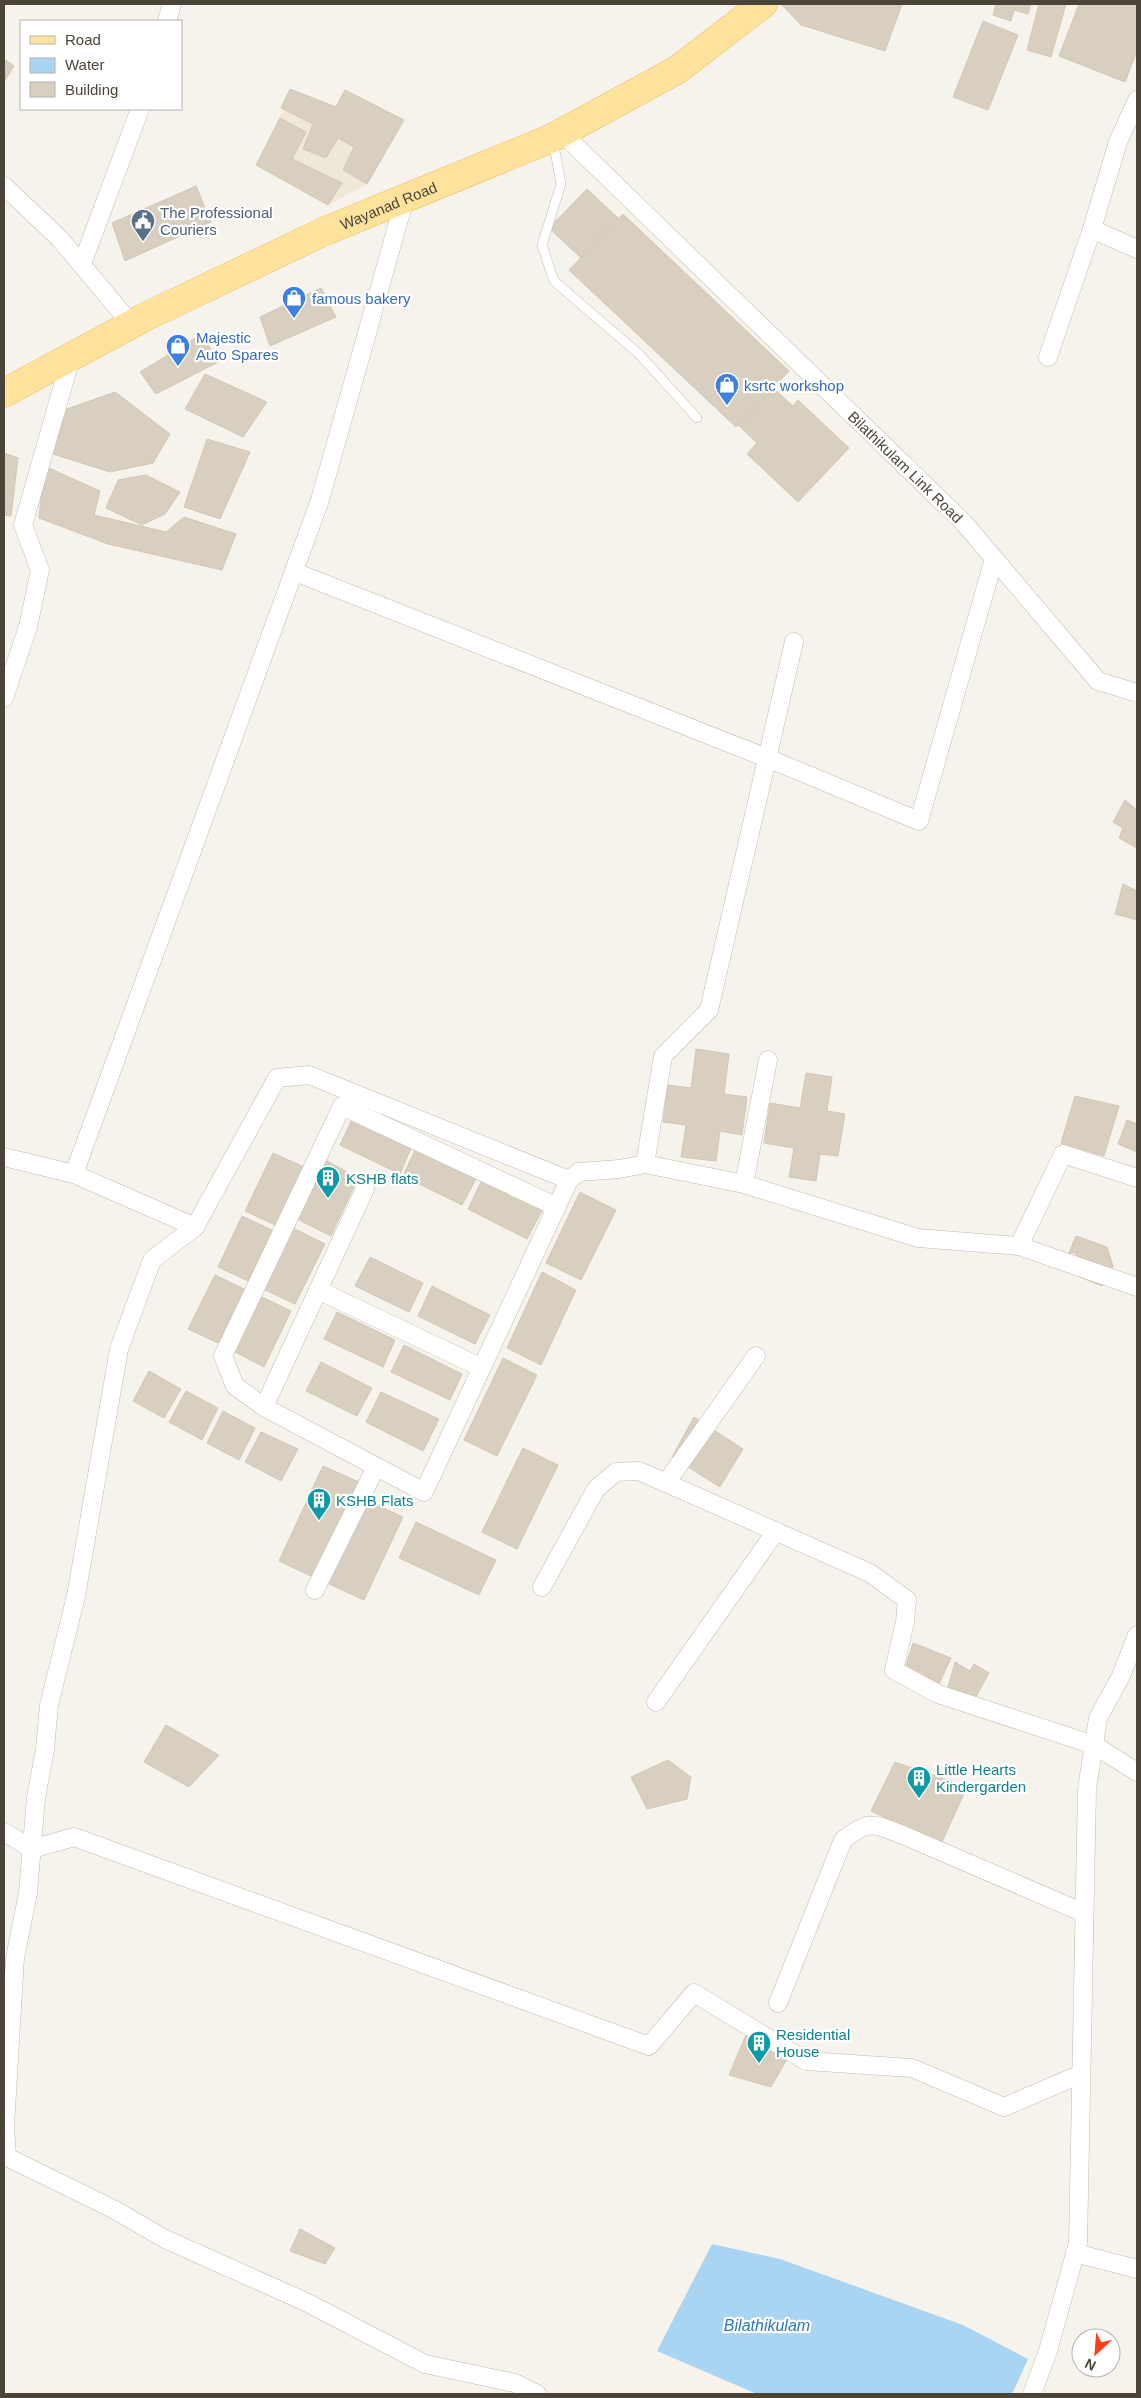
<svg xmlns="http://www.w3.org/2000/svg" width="1141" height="2398" font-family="Helvetica,sans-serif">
<rect width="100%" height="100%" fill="#f6f3ec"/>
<path fill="#efe8d6" d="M345 90 404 120 367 184 328 205 256 165 293 91 335 107Z"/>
<path fill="#a9d4f2" d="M712 2244 780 2259 963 2325 1028 2359 1012 2394H757L657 2351Z"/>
<path fill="#d8cfc1" stroke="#d3c7b4" d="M781 4H902L885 51 801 25Z
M996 4H1031L1028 14 1014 10 1011 21 993 15Z
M1039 4H1066L1051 57 1027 50Z
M1079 4H1137V51L1125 82 1059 56Z
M983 21 1018 35 988 110 953 97Z
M4 59 14 66 4 82Z
M290 89 336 107 345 90 404 120 367 184 343 170 354 147 338 138 326 158 303 149 313 124 281 108Z
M280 118 306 132 292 159 342 183 328 205 256 165Z
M196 186 211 222 125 261 112 223Z
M587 189 618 218 581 258 549 228Z
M623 214 789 371 736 427 569 270Z
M321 288 336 317 270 346 260 317Z
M202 334 218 362 156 394 140 372Z
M205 374 267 402 243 437 185 409Z
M773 388 793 406 798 400 849 448 798 502 747 454 757 443 738 425Z
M115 392 170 434 153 463 110 472 53 454 67 409Z
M207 439 250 452 220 519 184 507Z
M4 453 18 458 11 516 4 515Z
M49 468 100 491 94 515 166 532 184 517 236 534 222 570 108 544 39 518 41 498Z
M146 475 180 492 165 514 142 525 106 508 118 480Z
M1125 800 1137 810V848L1119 838 1123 828 1113 822Z
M1123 884 1137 891V920L1115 914Z
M696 1049 729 1054 724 1094 747 1097 742 1135 720 1131 716 1161 681 1157 686 1125 663 1122 668 1085 691 1088Z
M806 1073 832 1077 827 1111 845 1114 838 1156 820 1154 816 1181 789 1177 794 1148 764 1143 770 1103 800 1108Z
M1075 1096 1119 1106 1104 1156 1061 1143Z
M353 1117 412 1146 400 1174 340 1145Z
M1127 1120 1137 1124V1152L1118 1144Z
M416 1148 477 1177 462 1205 403 1176Z
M273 1153 304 1167 275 1225 245 1211Z
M327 1161 358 1178 331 1236 297 1219Z
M482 1180 543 1209 527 1239 468 1209Z
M580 1192 616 1210 581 1280 546 1263Z
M242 1216 272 1230 248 1281 218 1267Z
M293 1228 325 1244 295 1304 263 1289Z
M1076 1236 1107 1247 1113 1266 1102 1286 1080 1277 1082 1270 1072 1268 1077 1253H1069Z
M370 1257 423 1283 409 1312 355 1286Z
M542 1272 576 1290 541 1365 507 1348Z
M215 1275 244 1289 218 1343 188 1329Z
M432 1286 490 1315 475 1344 418 1316Z
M260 1296 291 1311 264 1367 233 1351Z
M337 1312 395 1340 383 1367 324 1339Z
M404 1345 462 1374 450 1400 391 1372Z
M503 1358 537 1375 497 1456 464 1440Z
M321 1362 372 1388 357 1416 306 1391Z
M149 1371 181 1389 164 1418 133 1401Z
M186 1391 218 1408 202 1440 169 1422Z
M381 1392 439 1419 423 1451 366 1422Z
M223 1411 255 1428 239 1460 207 1443Z
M694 1417 743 1449 720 1487 672 1457Z
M261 1432 298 1449 281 1481 245 1462Z
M523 1448 558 1465 517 1549 482 1532Z
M323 1466 359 1482 313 1577 279 1561Z
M366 1500 403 1517 364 1600 327 1583Z
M416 1522 496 1560 479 1595 399 1558Z
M913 1643 951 1658 938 1686 903 1675Z
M955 1662 970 1671 974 1664 989 1673 974 1700 947 1691Z
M166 1725 219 1755 189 1787 144 1762Z
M668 1760 691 1777 687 1799 647 1809 631 1777Z
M895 1762 967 1787 941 1844 871 1811Z
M746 2035 790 2054 771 2087 729 2075Z
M300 2229 335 2248 325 2264 290 2251Z"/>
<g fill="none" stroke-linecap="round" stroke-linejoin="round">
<defs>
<path id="service" d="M553 140 561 184 542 245 554 281 639 354 697 418"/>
<g id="minor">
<path d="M167 21 172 4"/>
<path d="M1137 100 1118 142 1092 229 1137 249"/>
<path id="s1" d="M562 133 964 523 1098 681 1137 693"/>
<path d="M4 186 60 239 131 324"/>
<path d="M82 264 140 109"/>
<path d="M1048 357 1092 229"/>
<path d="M295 572 767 758 919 821 994 559"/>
<path d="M4 698 28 627 40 570 23 525 72 354"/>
<path d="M768 1060 744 1184 918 1238 1019 1246 1063 1154 1137 1178"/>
<path d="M4 1157 74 1174"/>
<path d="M645 1164 663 1056 709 1010 794 642"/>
<path d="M365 1189 264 1407 424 1492 569 1180"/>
<path d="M195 1227 74 1174 320 500 405 198"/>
<path d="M1019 1246 1137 1287"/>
<path d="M318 1290 482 1368"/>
<path d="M264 1407 235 1386 223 1356 342 1106 557 1207"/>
<path d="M666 1483 756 1356"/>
<path d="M542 1587 596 1489 616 1472 639 1471 870 1573 907 1600 905 1622 894 1670 938 1694 1094 1745 1137 1772"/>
<path d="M315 1590 376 1467"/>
<path d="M656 1702 776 1531"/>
<path d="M4 1832 32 1849 74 1837 649 2046 694 1993 806 2061 912 2068 1004 2107 1081 2074"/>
<path d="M778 2003 843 1840C870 1819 873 1824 903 1835L1084 1913"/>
<path d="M1075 2253 1137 2269"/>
<path d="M537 2394 515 2383 425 2364 306 2302 165 2239 115 2210 7 2157 5 2126 15 1958 28 1893 36 1798 45 1749 49 1705 76 1596 119 1349 152 1260 195 1227 277 1078 309 1075 569 1180 579 1172 619 1169 645 1164 744 1184"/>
<path d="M1032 2394 1048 2351 1078 2243 1087 1789 1098 1718 1121 1676 1137 1635"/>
</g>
<g id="primary">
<path id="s2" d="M4 393 145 317 323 232 552 138 677 70 763 4"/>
</g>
</defs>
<use href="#service" stroke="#c2bbae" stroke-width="10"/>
<use href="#minor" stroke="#c2bbae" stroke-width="19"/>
<use href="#primary" stroke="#e6c16a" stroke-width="29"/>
<use href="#service" stroke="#fff" stroke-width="9"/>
<use href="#minor" stroke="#fff" stroke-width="18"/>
<use href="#primary" stroke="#ffe39c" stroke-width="28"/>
</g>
<defs>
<symbol id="civic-pin" viewBox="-11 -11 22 30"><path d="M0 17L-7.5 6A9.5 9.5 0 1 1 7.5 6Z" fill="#5c6f8a" stroke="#fff"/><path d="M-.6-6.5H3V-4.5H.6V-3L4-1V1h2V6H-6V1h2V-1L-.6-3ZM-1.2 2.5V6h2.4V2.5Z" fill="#fff"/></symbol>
<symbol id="shop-pin" viewBox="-11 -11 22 30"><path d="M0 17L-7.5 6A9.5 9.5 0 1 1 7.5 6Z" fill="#3f7fe0" stroke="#fff"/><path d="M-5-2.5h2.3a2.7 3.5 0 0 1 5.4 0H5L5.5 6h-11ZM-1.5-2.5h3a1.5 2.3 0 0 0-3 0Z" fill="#fff"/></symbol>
<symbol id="building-pin" viewBox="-11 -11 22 30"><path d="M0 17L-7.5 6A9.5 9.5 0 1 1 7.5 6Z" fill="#0f9aa8" stroke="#fff"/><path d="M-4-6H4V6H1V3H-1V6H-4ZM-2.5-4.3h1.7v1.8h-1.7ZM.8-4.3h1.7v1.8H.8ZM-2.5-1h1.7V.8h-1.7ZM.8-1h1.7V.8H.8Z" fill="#fff"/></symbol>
</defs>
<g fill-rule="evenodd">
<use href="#civic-pin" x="129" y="207" width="28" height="38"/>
<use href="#shop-pin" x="280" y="284" width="28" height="38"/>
<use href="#shop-pin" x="164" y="332" width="28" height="38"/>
<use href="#shop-pin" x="713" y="371" width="28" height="38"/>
<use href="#building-pin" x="314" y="1164" width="28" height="38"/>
<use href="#building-pin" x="305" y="1486" width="28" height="38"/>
<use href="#building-pin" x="905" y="1764" width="28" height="38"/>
<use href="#building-pin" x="745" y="2029" width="28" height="38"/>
</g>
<g text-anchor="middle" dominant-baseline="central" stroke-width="4.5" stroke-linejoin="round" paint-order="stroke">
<g font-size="15" fill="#4b4439" stroke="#fff">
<text stroke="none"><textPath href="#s2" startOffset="428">Wayanad Road</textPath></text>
<text stroke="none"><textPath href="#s1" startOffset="479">Bilathikulam Link Road</textPath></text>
</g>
<g font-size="15" fill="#4e5e75" stroke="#fff" text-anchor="start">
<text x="160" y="212">The Professional<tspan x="160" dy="17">Couriers</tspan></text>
</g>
<g font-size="15" fill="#366cbe" stroke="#fff" text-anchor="start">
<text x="312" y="298">famous bakery</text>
<text x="196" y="337">Majestic<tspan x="196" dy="17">Auto Spares</tspan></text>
<text x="744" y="385">ksrtc workshop</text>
</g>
<g font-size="15" fill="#0d838f" stroke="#fff" text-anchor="start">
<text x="346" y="1178">KSHB flats</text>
<text x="336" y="1500">KSHB Flats</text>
<text x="936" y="1769">Little Hearts<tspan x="936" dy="17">Kindergarden</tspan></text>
<text x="776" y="2034">Residential<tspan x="776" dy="17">House</tspan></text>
</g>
<g font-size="16" font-style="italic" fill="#2e7ab2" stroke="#fff">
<text x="767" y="2325">Bilathikulam</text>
</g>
</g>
<rect width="1141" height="2398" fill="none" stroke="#4b4439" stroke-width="10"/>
<rect x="20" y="20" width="162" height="90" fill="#ffffff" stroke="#b7b4b0"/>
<rect x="30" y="36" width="25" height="8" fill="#ffe39c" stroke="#b7b4b0"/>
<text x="65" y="45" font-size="15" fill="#4b4439">Road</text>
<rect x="30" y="58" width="25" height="15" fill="#a9d4f2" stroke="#b7b4b0"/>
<text x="65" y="70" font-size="15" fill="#4b4439">Water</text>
<rect x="30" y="82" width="25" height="15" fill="#d8cfc1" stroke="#b7b4b0"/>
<text x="65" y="95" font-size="15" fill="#4b4439">Building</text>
<g transform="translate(1096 2353) rotate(206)"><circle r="24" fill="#ffffff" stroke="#b7b4b0"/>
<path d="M0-4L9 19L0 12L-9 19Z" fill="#fc3f1d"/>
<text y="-8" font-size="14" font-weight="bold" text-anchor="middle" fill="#4b4439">N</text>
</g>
</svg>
